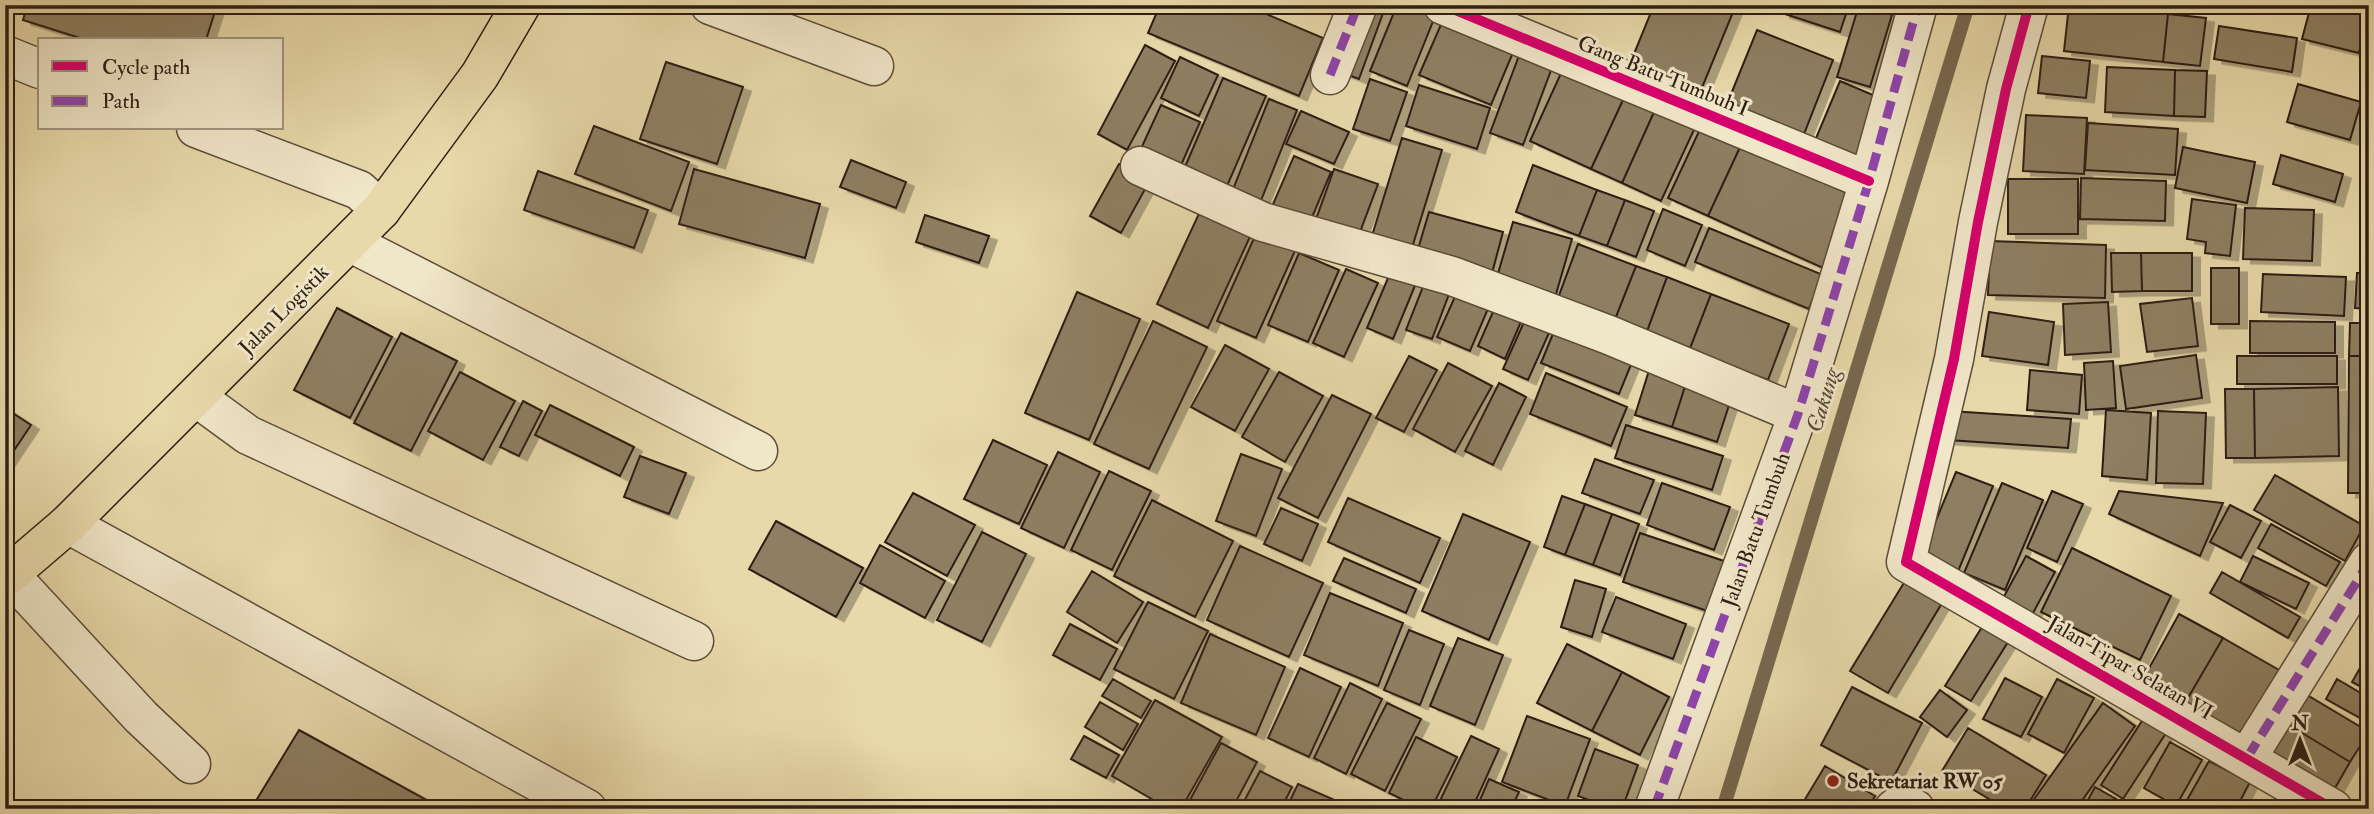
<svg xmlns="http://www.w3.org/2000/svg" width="2374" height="814" font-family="'IM FELL Double Pica',serif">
<defs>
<filter id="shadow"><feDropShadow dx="8" dy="4.5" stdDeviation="0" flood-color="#0004"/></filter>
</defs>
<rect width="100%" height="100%" fill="#e8d9aa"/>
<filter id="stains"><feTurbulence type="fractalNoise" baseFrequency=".00286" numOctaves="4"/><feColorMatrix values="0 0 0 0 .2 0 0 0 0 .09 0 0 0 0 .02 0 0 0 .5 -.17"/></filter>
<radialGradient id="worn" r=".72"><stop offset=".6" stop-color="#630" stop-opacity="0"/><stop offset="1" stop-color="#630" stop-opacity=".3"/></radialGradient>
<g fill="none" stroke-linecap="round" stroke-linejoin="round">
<path stroke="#77684f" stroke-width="14" d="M1723 809 1968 5"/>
</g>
<path fill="#8e7f62" stroke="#2d1e13" stroke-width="2" filter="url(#shadow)" d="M27 5H217L206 40H86L23 20Z
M1160 5H1245L1323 38 1299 96 1148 33Z
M1364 5H1386L1359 79 1340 72Z
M1397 5H1430L1438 9 1407 86 1370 71Z
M1654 5H1736L1699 95 1629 66Z
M1784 5H1849L1840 32 1782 13Z
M1859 5H1895L1870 87 1837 77Z
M2069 5 2168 14 2163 62 2064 51Z
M2311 5H2348L2369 12 2359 53 2302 39Z
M1446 13 1517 43 1491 105 1419 75Z
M2168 14 2206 18 2200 66 2163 62Z
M2219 26 2297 38 2292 72 2214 59Z
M1757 30 1833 60 1804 134 1727 104Z
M1145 45 1175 61 1127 150 1098 134Z
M1523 45 1556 57 1523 145 1490 133Z
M2042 56 2090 61 2086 98 2038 93Z
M1180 57 1218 75 1199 116 1161 98Z
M1567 60 1629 87 1591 169 1530 141Z
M666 62 743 87 717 164 640 139Z
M2107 67 2175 70 2174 116 2105 112Z
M2175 70 2207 71 2205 117 2174 116Z
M1223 78 1266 96 1224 193 1182 174Z
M1370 79 1407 92 1390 141 1353 129Z
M1840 81 1880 98 1855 160 1814 143Z
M2298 84 2361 102 2350 140 2287 122Z
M1419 85 1490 108 1477 149 1406 126Z
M1629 87 1659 101 1622 183 1591 169Z
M1269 99 1297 110 1260 203 1232 192Z
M1659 101 1699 119 1661 201 1622 183Z
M1161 105 1200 122 1178 172 1138 155Z
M1301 111 1349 132 1334 164 1286 144Z
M2026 115 2087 118 2084 174 2023 171Z
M2088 123 2178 129 2175 175 2085 170Z
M594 126 689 162 671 211 575 174Z
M1701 127 1741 145 1708 216 1668 198Z
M1402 138 1442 150 1411 251 1371 239Z
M1741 145 1856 197 1823 268 1708 216Z
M2183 147 2255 162 2247 203 2175 188Z
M2281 155 2343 174 2335 202 2273 184Z
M1294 156 1331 172 1308 227 1270 211Z
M851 160 906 182 896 208 840 187Z
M1119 164 1150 180 1121 233 1090 216Z
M1533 165 1597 190 1579 236 1516 212Z
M694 169 820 204 805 258 679 224Z
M1334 169 1378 184 1357 240 1314 225Z
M538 171 648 210 634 248 524 210Z
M2081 178 2166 181 2165 221 2080 219Z
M2008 179H2078V234H2008Z
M1597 190 1625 200 1607 246 1579 236Z
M2192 199 2236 205 2230 256 2205 253 2206 242 2187 239Z
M1625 200 1654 211 1636 257 1607 246Z
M1203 205 1254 228 1208 328 1157 304Z
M2245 208 2314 210 2312 261 2243 259Z
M1663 209 1702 225 1685 266 1647 250Z
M1429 212 1503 232 1491 277 1416 256Z
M925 215 989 236 979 263 916 242Z
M1513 222 1572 239 1554 301 1495 284Z
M1259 227 1298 244 1256 338 1217 321Z
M1709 228 1823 275 1809 309 1695 262Z
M1990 241 2106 245 2105 298 1988 295Z
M1578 244 1636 266 1614 322 1557 301Z
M1299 253 1339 270 1308 342 1268 325Z
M2111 253H2141L2142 291 2112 292Z
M2141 253H2192V291H2142Z
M1393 266 1419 276 1393 339 1367 328Z
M1636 266 1667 277 1646 334 1614 322Z
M2211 268H2239V324H2211Z
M1346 269 1378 283 1344 357 1313 343Z
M2357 273H2369V309L2355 308Z
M2263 274 2346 277 2344 316 2261 312Z
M1667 277 1711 294 1689 351 1646 334Z
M1426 279 1451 289 1432 339 1406 330Z
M1461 283 1493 297 1470 351 1437 337Z
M1077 292 1140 319 1089 440 1025 413Z
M1711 294 1789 324 1768 380 1689 351Z
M2192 298 2198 346 2147 352 2140 304Z
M2108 302 2111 352 2065 355 2063 304Z
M1496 305 1523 317 1505 359 1478 346Z
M337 308 392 337 350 418 294 390Z
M1989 312 2054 322 2048 365 1982 356Z
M1528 313 1553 324 1528 380 1503 369Z
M1559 319 1637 350 1619 394 1541 363Z
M1153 321 1207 347 1149 469 1094 444Z
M2250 321 2335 322V353H2250Z
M2350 323H2369V356H2349Z
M401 333 457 361 411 451 354 423Z
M1225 345 1269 369 1235 431 1191 407Z
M2196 355 2202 398 2126 409 2120 366Z
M1409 356 1437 370 1404 432 1376 418Z
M2237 356H2337V384H2237Z
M2349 356H2369V493H2348Z
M2113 361 2116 408 2086 410 2084 363Z
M1448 363 1492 386 1455 452 1413 429Z
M1651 364 1688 377 1672 427 1635 415Z
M2030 370 2082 375 2079 414 2027 410Z
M460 372 515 401 483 460 428 431Z
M1279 372 1323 396 1285 462 1242 437Z
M1546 373 1627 407 1611 446 1530 414Z
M1688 377 1734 390 1717 442 1672 427Z
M1499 383 1526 397 1493 465 1465 451Z
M2338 387 2339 456 2255 458 2254 389Z
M2225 389H2254L2255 458H2226Z
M1332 395 1371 414 1318 518 1278 498Z
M523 401 542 411 519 456 500 447Z
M550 405 634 447 620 476 535 435Z
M5 408 31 425 5 464Z
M2106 410 2151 413 2147 480 2102 476Z
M1950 411 2071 419 2068 448 1948 440Z
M2158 411 2206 413 2203 484 2156 483Z
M1626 425 1723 456 1712 490 1615 458Z
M993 440 1047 465 1019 524 964 499Z
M1058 452 1100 472 1064 548 1021 528Z
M1241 454 1282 469 1256 536 1216 521Z
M640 456 686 473 669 514 624 497Z
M1595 459 1654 480 1640 514 1582 493Z
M1109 471 1151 491 1112 570 1071 550Z
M1956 472 1993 486 1957 574 1920 559Z
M2275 475 2364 526 2345 561 2254 510Z
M1662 483 1730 507 1714 550 1647 525Z
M2002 483 2043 500 2005 590 1964 573Z
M2052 491 2083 504 2057 562 2027 548Z
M2119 491 2223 503 2200 556 2109 514Z
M913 493 975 525 947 576 885 542Z
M1562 496 1585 504 1565 555 1544 547Z
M1348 498 1440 538 1420 583 1328 542Z
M1152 500 1233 541 1195 617 1114 576Z
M1585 504 1612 514 1593 565 1565 555Z
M2230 505 2261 521 2241 558 2210 542Z
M1281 508 1318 524 1302 561 1264 544Z
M1463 514 1530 542 1489 640 1422 611Z
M1612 514 1639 524 1620 575 1593 565Z
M776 521 863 568 836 617 749 569Z
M2271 524 2340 562 2326 586 2258 548Z
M982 532 1026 554 982 642 937 620Z
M1640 533 1730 563 1713 613 1623 582Z
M880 545 945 581 925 618 860 583Z
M1240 546 1323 583 1289 657 1207 620Z
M2072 548 2171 596 2140 660 2041 612Z
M2026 556 2055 572 2032 615 2002 600Z
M2253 556 2309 583 2296 609 2240 582Z
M1344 558 1416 589 1406 613 1333 581Z
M1092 571 1143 602 1117 643 1067 612Z
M2222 572 2300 617 2288 638 2210 593Z
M1575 580 1606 589 1592 637 1561 627Z
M1905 581 1942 603 1888 693 1850 671Z
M1330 593 1403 623 1378 686 1304 655Z
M1616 597 1686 624 1673 659 1602 632Z
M1148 602 1208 631 1174 699 1114 669Z
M2179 614 2223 638 2185 703 2143 679Z
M1070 624 1117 649 1100 680 1053 655Z
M1982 627 2008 642 1971 701 1945 686Z
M1409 630 1444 644 1420 705 1384 690Z
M1210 634 1285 667 1256 735 1181 703Z
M1458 638 1503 655 1475 725 1430 706Z
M2223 638 2279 670 2242 735 2185 703Z
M1567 644 1622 672 1592 731 1537 703Z
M2369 652V691L2352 682Z
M1300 668 1341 687 1309 757 1268 738Z
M1622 672 1669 697 1640 755 1592 731Z
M2005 678 2042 697 2021 737 1983 719Z
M1113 679 1151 701 1141 718 1102 696Z
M2057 679 2094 698 2064 753 2028 734Z
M2337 679 2369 698V723L2326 699Z
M1350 683 1382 699 1346 774 1314 758Z
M1852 687 1922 723 1891 782 1821 745Z
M1940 690 1967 710 1947 737 1920 717Z
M2302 692 2369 732 2350 762 2284 722Z
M1155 700 1222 737 1181 809H1169L1112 776Z
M1100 702 1138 724 1123 750 1085 727Z
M1387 703 1421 719 1385 791 1351 774Z
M2103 703 2135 726 2076 809H2040L2032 802Z
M1527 716 1590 739 1565 806 1502 782Z
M2145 716 2168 730 2123 799 2101 785Z
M2284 722 2350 762 2331 795 2264 754Z
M1968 728 2046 775 2025 809H2006L1942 771Z
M299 730 443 809H251Z
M1084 736 1119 755 1106 778 1071 759Z
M1471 736 1499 749 1472 809H1436Z
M1416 737 1457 757 1431 809H1422L1389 793Z
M2170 742 2202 760 2176 806 2144 788Z
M1221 743 1257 762 1232 809H1185Z
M1595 749 1638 765 1622 809H1613L1578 796Z
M2209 761 2250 782 2236 809H2182Z
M1825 766 1875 796 1868 809H1818L1804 801Z
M1260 771 1292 787 1281 809H1240Z
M1489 779 1519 792 1511 809H1476Z
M1298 784 1339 802 1336 809H1286Z
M2095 787 2123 803 2120 809H2083Z"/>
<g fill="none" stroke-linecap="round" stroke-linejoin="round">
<defs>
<path id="minor" d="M710 5 874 66
M1443 5 1869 181
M2029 5 2006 89 1978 222 1954 359 1906 562 2333 809
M5 55 40 69
M1330 75 1358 5
M196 128 359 190 381 210
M1140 166 1263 222 1452 276 1609 335 1798 414
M351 243 758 451
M196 397 248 435 694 641
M68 524 587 809
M10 575 141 717 191 764
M2247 758 2369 562
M1654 809 1798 414 1869 181 1918 5
M1894 809 1902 803 1915 809"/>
<path id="major" d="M5 578 68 524 381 210 480 75 521 5"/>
</defs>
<use href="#minor" stroke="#5c4d39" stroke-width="41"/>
<use href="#major" stroke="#2d1e13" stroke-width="41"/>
<use href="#minor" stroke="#f0e6c8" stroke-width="38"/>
<use href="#major" stroke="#e8d9aa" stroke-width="38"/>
<path stroke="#8e44ad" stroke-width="9" stroke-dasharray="18 9" stroke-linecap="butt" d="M1330 75 1358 5
M2247 758 2369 562
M1654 809 1798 414 1869 181 1918 5"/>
<defs>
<path id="cycleway" d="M1443 5 1869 181
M2029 5 2006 89 1978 222 1954 359 1906 562 2333 809"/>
</defs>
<use href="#cycleway" stroke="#f0e6c8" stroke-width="15"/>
<use href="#cycleway" stroke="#d6006c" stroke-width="10"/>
</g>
<circle fill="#8f2418" stroke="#f0e6c8" stroke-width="2.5" cx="1833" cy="781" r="7"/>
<g text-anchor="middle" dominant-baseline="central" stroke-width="6" stroke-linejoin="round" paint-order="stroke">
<g font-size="21" fill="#2d1e13" stroke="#f0e6c8">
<text transform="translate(1663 76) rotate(22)">Gang Batu Tumbuh I</text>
<text transform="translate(284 310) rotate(-45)">Jalan Logistik</text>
<text transform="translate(1756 530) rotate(-70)">Jalan Batu Tumbuh</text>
<text transform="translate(2130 668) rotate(30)">Jalan Tipar Selatan VI</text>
</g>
<g font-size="21" font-weight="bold" fill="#2d1e13" stroke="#f0e6c8" text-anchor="start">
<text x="1847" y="781">Sekretariat RW 05</text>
</g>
<g font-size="23" font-style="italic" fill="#584936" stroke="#f0e6c8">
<text transform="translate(1823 400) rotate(-73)">Cakung</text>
</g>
</g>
<rect width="2374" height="814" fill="none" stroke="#e8d9aa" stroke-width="28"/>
<rect x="7" y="7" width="2360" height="800" fill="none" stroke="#2d1e13" stroke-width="3.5"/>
<rect x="14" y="14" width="2346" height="786" fill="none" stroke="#2d1e13" stroke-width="2"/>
<rect x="38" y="38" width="245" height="91" fill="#f0e6c8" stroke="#a29680" stroke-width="2"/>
<rect x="52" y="61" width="35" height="10" fill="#d6006c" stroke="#a29680" stroke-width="2"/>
<text x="102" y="74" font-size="21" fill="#2d1e13">Cycle path</text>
<rect x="52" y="96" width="35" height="10" fill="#8e44ad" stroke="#a29680" stroke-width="2"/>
<text x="102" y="108" font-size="21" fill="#2d1e13">Path</text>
<g transform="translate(2300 740)" stroke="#f0e6c8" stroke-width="5" paint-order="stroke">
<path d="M0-5L12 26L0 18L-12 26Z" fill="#2d1e13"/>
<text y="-10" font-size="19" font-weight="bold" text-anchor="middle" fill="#2d1e13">N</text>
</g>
<rect width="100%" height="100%" filter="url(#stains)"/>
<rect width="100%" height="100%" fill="url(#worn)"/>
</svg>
